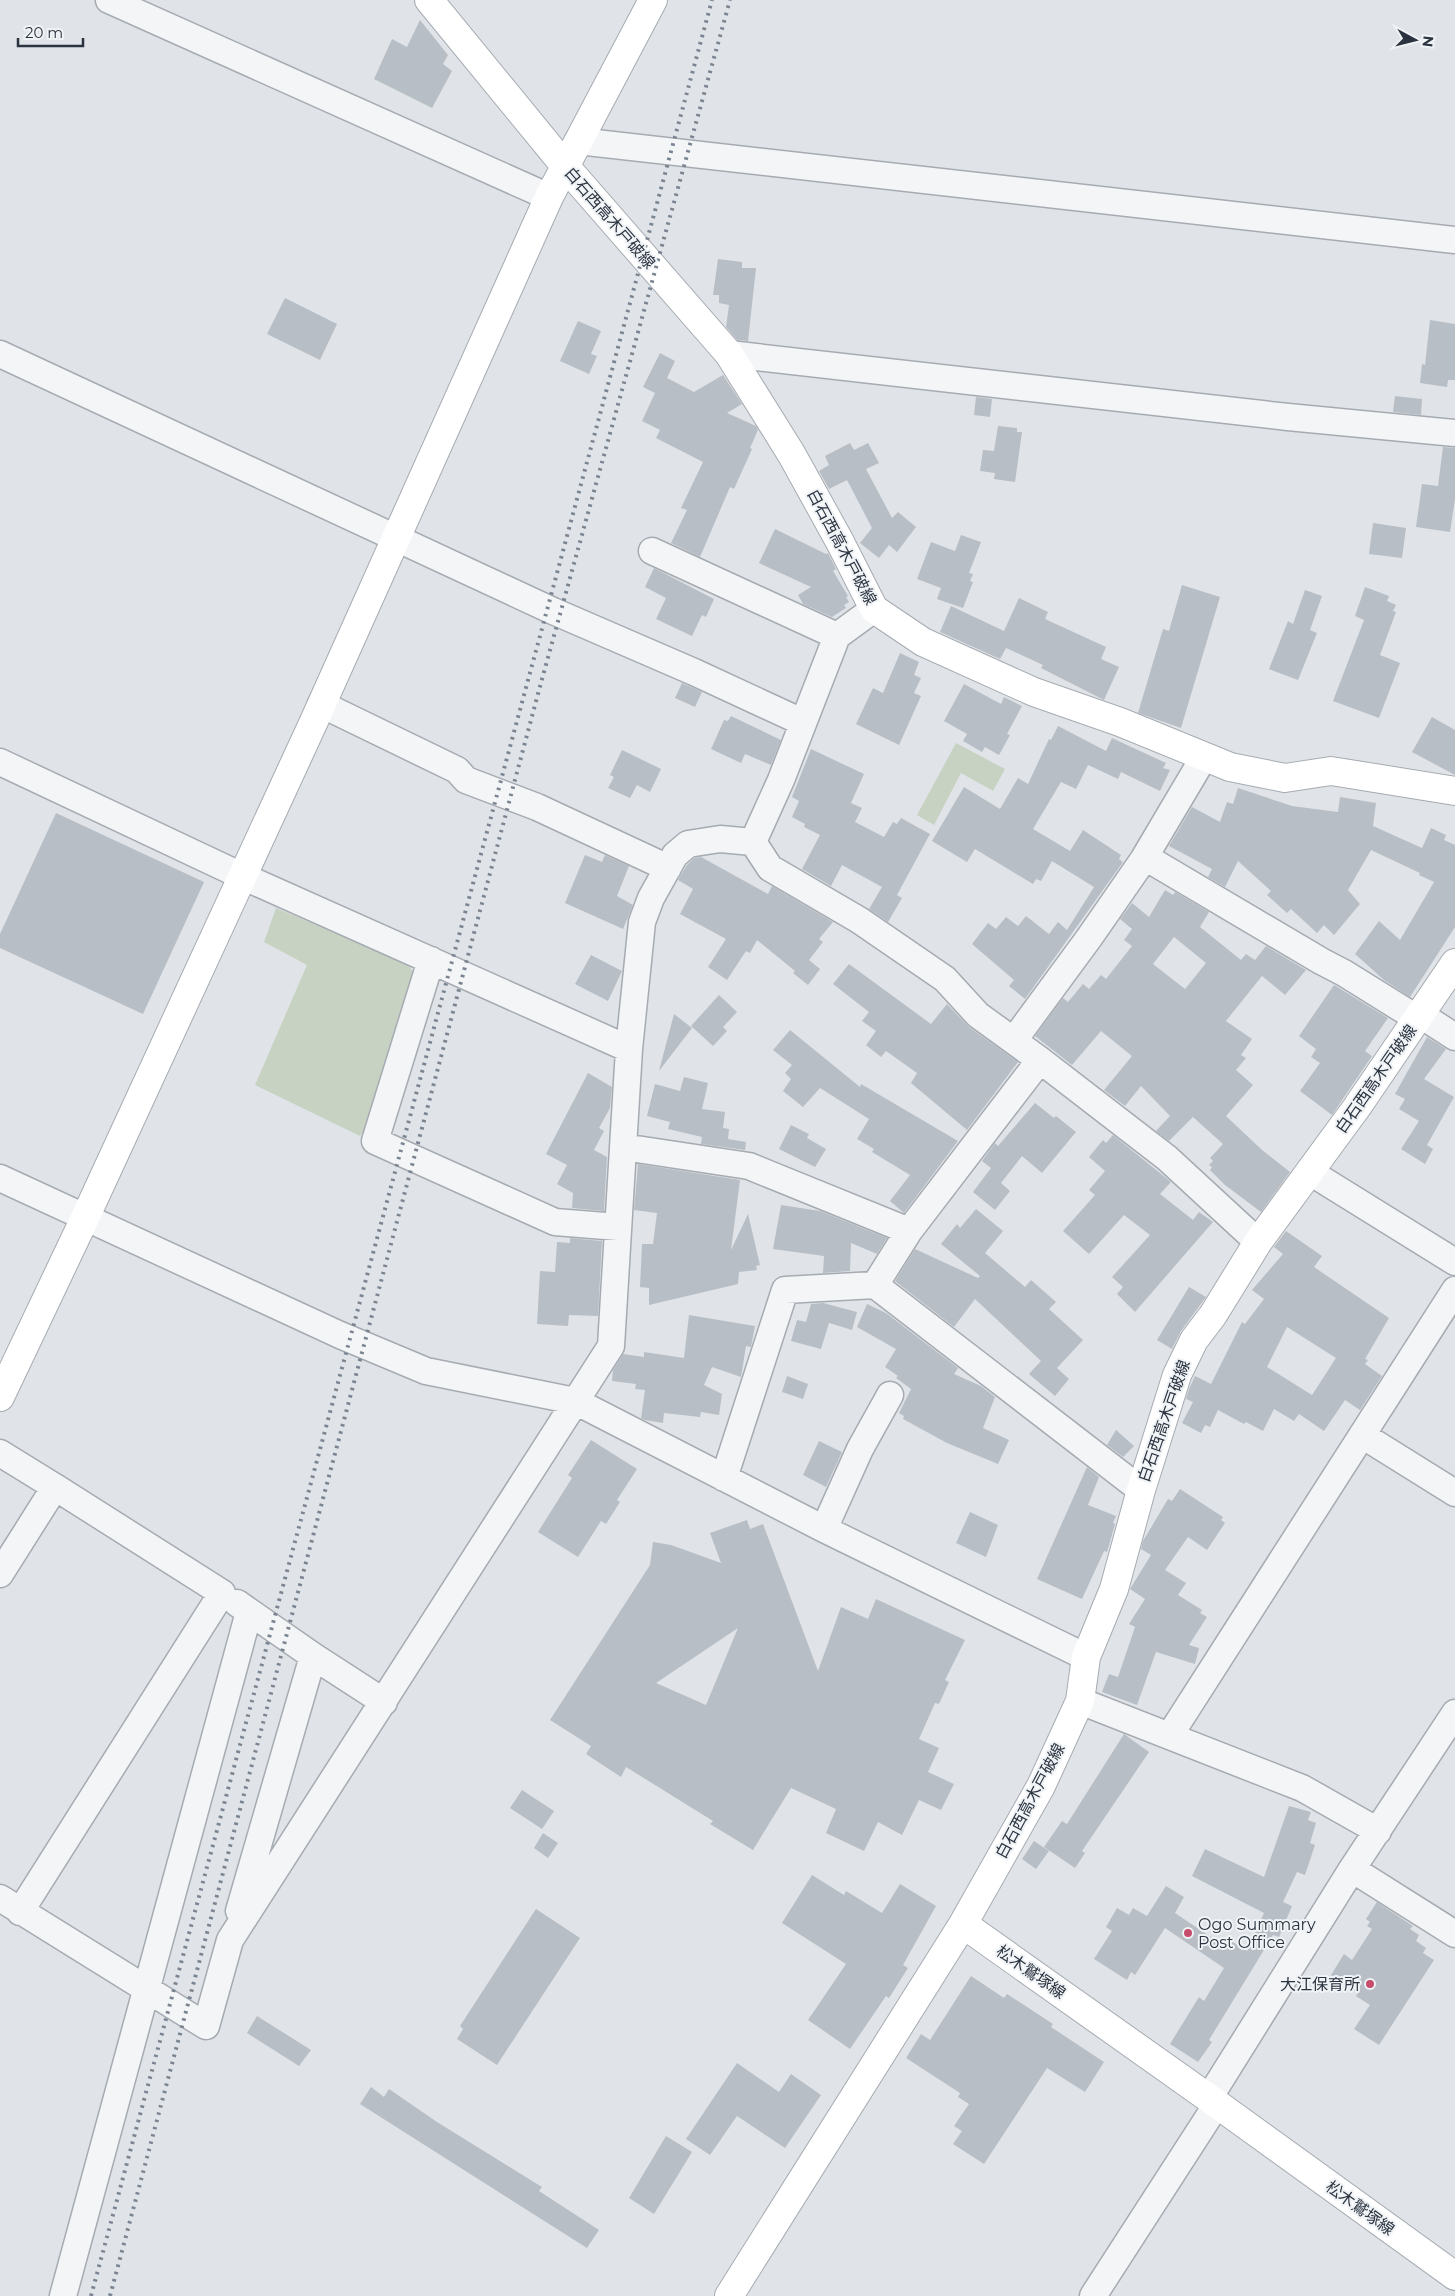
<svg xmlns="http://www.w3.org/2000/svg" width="1455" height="2296" font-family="Montserrat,'Noto Sans JP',sans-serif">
<rect width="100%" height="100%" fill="#e0e4e8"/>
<path fill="#c7d2c2" d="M956 743 1005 769 993 791 961 773 934 825 917 815Z
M276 908 407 964 414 973 376 1115 360 1136 255 1085 307 965 264 942Z"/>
<path fill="#b8bec5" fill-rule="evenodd" d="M420 20 448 55 443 64 452 71 432 108 374 79 392 39 407 47Z
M718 259 742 262V268H756L748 341 737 340 726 327 729 305 719 303V295H713Z
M285 298 337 324 320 360 267 334Z
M1430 320 1455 324V380H1448L1447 387 1420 383 1422 364 1425 365Z
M578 321 601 331 591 354 597 356 589 374 560 361Z
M660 353 675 361 667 378 694 392 723 375 742 404 727 413 756 426 758 430 750 448 752 449 734 489 730 487 700 557 671 543 687 510 681 508 703 462 656 438 660 430 642 421 655 393 643 387Z
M1395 396 1422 399 1421 415 1393 412Z
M976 397 992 399 990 417 974 415Z
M998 426 1017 428V432H1022L1015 482 994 479 995 473 980 471 983 450 994 451Z
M850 443 854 450 868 443 879 463 866 469 892 518 898 512 916 527 897 552 889 545 879 558 860 543 872 528 847 480 829 489 819 471 829 465 825 456Z
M1443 447 1455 448V499L1450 532 1416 527 1422 484 1438 486Z
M1373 523 1406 528 1402 558 1369 554Z
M775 529 826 554 828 553 836 569 833 571 848 596 846 597 849 602 844 605 846 608 832 617 803 604 798 595 811 587 759 563Z
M961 535 981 542 969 573 973 574 970 581 973 582 963 608 937 599 941 588 917 579 931 542 955 551Z
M654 568 714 599 706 617 702 615 692 636 656 619 666 598 645 587Z
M1182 585 1220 597 1181 728 1138 713 1163 629 1169 631Z
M1365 587 1389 596 1387 601 1396 605 1393 611 1396 612 1380 655 1400 663 1379 718 1333 701 1364 620 1355 616Z
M1305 590 1322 596 1310 630 1317 633 1298 680 1269 669 1288 621 1293 624Z
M1019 598 1048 612 1045 619 1106 647 1101 659 1119 667 1104 700 1041 668 1043 665 1006 648 1000 659 940 632 951 606 1004 631Z
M900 653 919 662 914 675 921 678 914 693 921 696 899 745 856 724 873 688 883 693Z
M682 683 702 692 695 707 675 698Z
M964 684 1001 704 1004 697 1022 706 1007 734 1010 735 999 755 985 747 982 752 963 741 967 734 944 721Z
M731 716 781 740 771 765 745 754 741 763 711 749 724 720 728 721Z
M1432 717 1455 730V775L1412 752Z
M1058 726 1106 751 1112 738 1166 763 1163 768 1170 770 1160 791 1121 772 1118 779 1088 765 1076 789 1061 782 1033 829 1070 851 1083 830 1121 855 1119 859 1123 862 1025 999 1009 986 1014 980 972 944 988 923 996 929 1006 917 1018 926 1026 916 1049 934 1058 922 1067 930 1094 887 1052 861 1041 881 1036 879 1033 884 975 849 967 862 932 841 964 787 1000 809 1018 778 1028 784 1049 739 1051 740Z
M811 749 864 774 851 803 862 808 855 822 884 837 893 822 897 824 901 818 930 834 897 895 902 898 888 922 869 909 882 887 842 865 831 886 802 869 820 835 804 827 805 824 792 817 799 801 792 797Z
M622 750 661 769 650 792 637 785 630 798 608 788 614 777 610 775Z
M1238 788 1292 806 1338 812 1340 797 1376 803 1373 826 1422 848 1431 828 1446 835 1444 840 1455 845V927L1410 997 1384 980 1355 954 1379 921 1400 940 1434 882 1419 875 1420 873 1371 850 1348 890 1360 904 1334 935 1324 925 1317 933 1291 909 1287 913 1267 895 1271 891 1238 861 1225 887 1208 877 1212 869 1169 846 1192 807 1220 822 1227 802 1233 804Z
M56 813 204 882 143 1014 0 948V934Z
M585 855 602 862 605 855 629 866 617 896 633 905 623 929 565 903Z
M701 857 768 894 772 886 833 922 819 939 823 942 809 960 820 969 808 985 793 973 795 971 757 940 750 953 746 951 727 980 708 967 726 939 680 914 693 889 678 880 687 865 694 858Z
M1165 890 1173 895 1175 892 1209 912 1200 927 1241 960 1246 954 1255 960 1266 946 1306 970 1285 995 1262 976 1226 1021 1252 1039 1241 1055 1246 1058 1236 1070 1253 1085 1226 1116 1262 1150 1290 1172 1261 1212 1225 1185 1210 1170 1212 1167 1209 1165 1213 1161 1210 1158 1223 1144 1193 1117 1169 1141 1156 1131 1170 1116 1141 1086 1125 1106 1104 1090 1132 1056 1101 1031 1072 1065 1035 1036 1063 998 1068 1002 1083 984 1089 989 1101 975 1106 979 1132 946 1124 940 1132 929 1120 919 1132 903 1149 917ZM1174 937 1206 963 1185 989 1153 964Z
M591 955 622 971 608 1001 575 984Z
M849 964 931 1024 947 1004 969 1027 1018 1062 967 1130 911 1083 917 1073 886 1051 881 1057 866 1045 876 1031 862 1021 869 1012 833 984Z
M1334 985 1388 1018 1365 1051 1372 1056 1332 1115 1300 1091 1320 1063 1311 1057 1316 1049 1299 1036Z
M719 995 737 1012 723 1027 727 1031 713 1046 691 1026Z
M674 1014 692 1028 659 1071Z
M790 1030 860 1087 861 1084 958 1141 904 1213 890 1201 910 1175 872 1152 874 1149 857 1139 869 1119 820 1088 803 1107 783 1091 791 1079 785 1073 792 1065 773 1050Z
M1427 1037 1446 1049 1424 1079 1454 1097 1427 1145 1433 1149 1425 1164 1401 1149 1419 1121 1399 1109 1405 1099 1395 1094Z
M588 1073 612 1087 610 1108 599 1128 604 1131 594 1150 607 1157 604 1211 572 1208 573 1193 557 1184 567 1165 546 1154Z
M684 1077 708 1083 702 1109 725 1112 723 1128 729 1129 728 1139 746 1142 745 1150 701 1144 702 1137 668 1129 670 1122 647 1116 655 1084 680 1091Z
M1035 1103 1054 1118 1056 1116 1076 1132 1042 1173 1022 1156 1001 1183 1010 1191 995 1210 973 1192 991 1168 982 1161 995 1143 998 1146Z
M791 1125 809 1134 807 1138 826 1149 815 1167 779 1149Z
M1113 1135 1171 1182 1160 1194 1193 1220 1199 1212 1213 1222 1135 1312 1117 1294 1123 1287 1112 1277 1150 1235 1124 1215 1089 1254 1063 1231 1095 1195 1089 1190 1105 1171 1089 1157 1103 1140 1106 1143Z
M638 1164 740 1180 731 1250 748 1214 760 1265 756 1266 757 1270 739 1272 738 1284 649 1305V1288L640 1287 642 1244H653L657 1213 634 1210Z
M781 1205 820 1211 887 1238 877 1254 851 1243 850 1271 823 1273 824 1256 773 1249Z
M976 1209 1003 1231 985 1253 1025 1287 1031 1280 1056 1302 1049 1309 1083 1340 1057 1368 1069 1379 1055 1396 1029 1374 1041 1361 975 1299 954 1327 895 1281 915 1249 978 1278 980 1276 941 1244 957 1224 960 1228Z
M1286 1231 1322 1256 1314 1267 1389 1318 1365 1359 1368 1360 1365 1364 1382 1376 1360 1410 1345 1400 1324 1431 1299 1414 1294 1421 1274 1409 1263 1431 1246 1422 1244 1424 1218 1410 1210 1427 1205 1425 1201 1433 1182 1423 1193 1402 1186 1399 1189 1389 1195 1376 1211 1384 1242 1322 1245 1324 1264 1299 1252 1290 1283 1254 1274 1247ZM1287 1327 1336 1358 1312 1395 1267 1367Z
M570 1238 602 1241 598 1316 569 1315 568 1326 537 1324 540 1271 555 1272 557 1242 570 1243Z
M1189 1287 1206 1297 1181 1331 1172 1349 1157 1340Z
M823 1303 857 1312 852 1330 829 1323 821 1349 791 1341 797 1320 806 1322 811 1304Z
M867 1304 886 1313 958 1368 954 1374 981 1386 995 1397 983 1428 1009 1440 998 1464 947 1443 903 1419 904 1416 899 1413 911 1389 896 1378 898 1376 885 1367 896 1349 857 1327Z
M689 1315 755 1326 751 1347 746 1346 741 1377 712 1367 704 1385 722 1394 719 1415 701 1412 700 1417 664 1413 663 1423 645 1420 641 1418 645 1390 635 1389 636 1384 612 1381 613 1370 623 1354 644 1357V1352L684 1358Z
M787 1376 808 1384 803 1399 782 1392Z
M1116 1430 1134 1446 1123 1457 1107 1445Z
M591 1440 637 1469 617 1500 620 1502 606 1524 601 1521 578 1557 538 1532 572 1478 568 1475Z
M819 1441 842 1452 826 1487 803 1475Z
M1087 1467 1099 1477 1088 1505 1116 1516 1113 1523 1115 1524 1107 1552 1104 1551 1082 1599 1037 1579Z
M1180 1489 1223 1517 1221 1520 1225 1523 1207 1550 1188 1537 1165 1570 1186 1583 1178 1595 1202 1610 1200 1613 1207 1617 1189 1645 1199 1648 1195 1664 1156 1652 1137 1705 1102 1692 1109 1674 1118 1677 1135 1627 1129 1624 1145 1599 1130 1589 1151 1555 1141 1549 1143 1541 1168 1499 1172 1501Z
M970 1512 998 1525 986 1557 956 1543Z
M747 1520 750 1529 763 1524 818 1671 841 1607 868 1619 876 1599 965 1640 945 1680 949 1682 939 1704 935 1703 919 1739 939 1748 928 1772 954 1784 941 1810 919 1800 902 1835 878 1822 864 1851 826 1833 836 1809 791 1788 753 1850 710 1824 713 1821 626 1767 621 1777 586 1754 591 1746 550 1720 650 1565 653 1542 671 1545 721 1563 710 1533ZM738 1628 706 1705 656 1683Z
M1124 1734 1149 1752 1082 1851 1085 1853 1075 1868 1044 1847 1062 1821 1067 1824Z
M522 1790 554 1811 542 1829 510 1808Z
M1289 1806 1311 1812 1308 1820 1316 1823 1310 1843 1315 1845 1305 1875 1297 1872 1283 1902 1292 1906 1279 1937 1273 1935 1209 2040 1212 2042 1198 2062 1170 2044 1199 1997 1204 2001 1224 1968 1165 1928 1135 1975 1131 1972 1127 1980 1094 1959 1112 1931 1106 1927 1117 1908 1129 1915 1133 1908 1147 1916 1166 1886 1184 1897 1175 1913 1227 1948 1231 1941 1247 1951 1264 1913 1192 1876 1205 1849 1264 1877Z
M543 1833 558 1843 548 1858 534 1848Z
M1034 1841 1049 1851 1036 1869 1022 1859Z
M812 1875 844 1895 846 1891 882 1913 900 1884 936 1906 903 1965 908 1968 889 1998 886 1996 850 2049 808 2020 846 1964 782 1923Z
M1377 1902 1413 1926 1410 1929 1419 1935 1416 1941 1426 1948 1423 1953 1434 1960 1379 2045 1354 2029 1370 2005 1356 1996 1358 1993 1331 1975 1344 1954 1352 1960 1372 1929 1367 1926 1370 1922 1366 1919Z
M536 1909 580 1938 497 2065 457 2039 463 2029 460 2026Z
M971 1976 1004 1998 1007 1994 1053 2024 1051 2027 1104 2062 1085 2092 1047 2068 984 2164 953 2144 962 2131 954 2126 969 2104 958 2097 960 2093 906 2058 921 2034 930 2040Z
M257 2016 311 2050 299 2066 247 2033Z
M737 2063 779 2092 791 2074 821 2095 785 2148 737 2116 710 2155 686 2139Z
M371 2087 384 2097 389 2089 437 2122 542 2187 539 2191 599 2230 587 2248 360 2104Z
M666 2136 692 2152 654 2214 629 2198Z"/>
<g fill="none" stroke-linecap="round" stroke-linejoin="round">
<defs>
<path id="street" d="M109 0 549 197
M578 141 1455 240
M0 354 553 611 694 672 802 722
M729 354 1288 417 1455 433
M652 551 837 636
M321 704 457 770 466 780 537 807 668 868
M0 762 242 876 629 1049
M753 842 781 780 837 636 874 609
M1145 857 1321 961 1344 973 1418 1019
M431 960 375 1141 555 1222 618 1227
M1421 1015 1455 1037
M1014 1040 1089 938 1143 860 1204 757
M1040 1060 909 1231 875 1285 1141 1490
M623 1147 749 1166 909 1231
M1310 1172 1455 1262
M0 1178 340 1335 426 1371 575 1401 824 1529 1086 1657
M1362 1435 1455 1493
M0 1453 55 1487
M724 1478 785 1290 875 1285
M824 1529 860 1449 890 1395
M0 1574 55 1487 222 1593 20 1912
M237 1603 313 1656
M1080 1701 1302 1788 1378 1831
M1170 1735 1455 1290
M1352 1869 1455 1934
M0 1898 206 2026 230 1940 611 1346 629 1049 642 922 651 898 675 855 688 844 720 839 753 842 770 868 859 920 945 979 978 1015 1040 1060 1167 1158 1258 1242
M239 1911 313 1656 384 1702
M1209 2098 1352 1869 1455 1713
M63 2296 249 1612
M1093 2296 1217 2104"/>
<path id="secondary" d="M429 0 565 166 729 354 792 455 840 542 874 609 923 642 1034 692 1120 722 1230 767 1285 778 1331 771 1455 791
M0 1397 85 1218 315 719 549 197 653 0
M963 1924 1217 2104 1455 2276
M729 2296 963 1924 1041 1786 1080 1701 1086 1657 1114 1589 1141 1490 1177 1375 1194 1340 1213 1315 1258 1242 1357 1107 1455 963"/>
</defs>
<use href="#street" stroke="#a6abb2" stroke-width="29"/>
<use href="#secondary" stroke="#a6abb2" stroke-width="30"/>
<use href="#street" stroke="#f3f5f7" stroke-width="26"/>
<use href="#secondary" stroke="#fff" stroke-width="28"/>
<path stroke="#7b8591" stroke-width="4" stroke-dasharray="2.5 5" stroke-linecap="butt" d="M91 2296 712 0
M110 2296 539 690 730 0"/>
</g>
<g fill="#c54d6b" stroke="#f0f3f6" stroke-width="2">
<circle cx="1188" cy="1933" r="5"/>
<circle cx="1370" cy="1984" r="5"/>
</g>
<g text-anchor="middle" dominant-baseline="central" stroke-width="4" stroke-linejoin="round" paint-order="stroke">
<g font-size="16" fill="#2a333f" stroke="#f0f3f6">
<text transform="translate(610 218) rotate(49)">白石西高木戸破線</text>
<text transform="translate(842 547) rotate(62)">白石西高木戸破線</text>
<text transform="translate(1376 1079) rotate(-55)">白石西高木戸破線</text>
<text transform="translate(1164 1421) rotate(-71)">白石西高木戸破線</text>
<text transform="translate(1030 1801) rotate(-62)">白石西高木戸破線</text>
<text transform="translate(1031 1972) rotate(35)">松木鷲塚線</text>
<text transform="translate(1360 2208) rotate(36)">松木鷲塚線</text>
</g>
<g font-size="16" fill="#2a333f" stroke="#f0f3f6" text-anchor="start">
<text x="1198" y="1924">Ogo Summary<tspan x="1198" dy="18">Post Office</tspan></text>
<text x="1360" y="1984" text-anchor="end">大江保育所</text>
</g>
</g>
<g transform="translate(1415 40) rotate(97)" stroke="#f0f3f6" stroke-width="4" paint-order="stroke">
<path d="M0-4L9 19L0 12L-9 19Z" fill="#2a333f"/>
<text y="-8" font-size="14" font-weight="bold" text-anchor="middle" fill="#2a333f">N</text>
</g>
<path d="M18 38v8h65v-8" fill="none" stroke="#2a333f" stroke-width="2.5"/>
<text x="25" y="38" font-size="15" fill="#2a333f" stroke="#f0f3f6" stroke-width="4" paint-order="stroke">20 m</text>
</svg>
